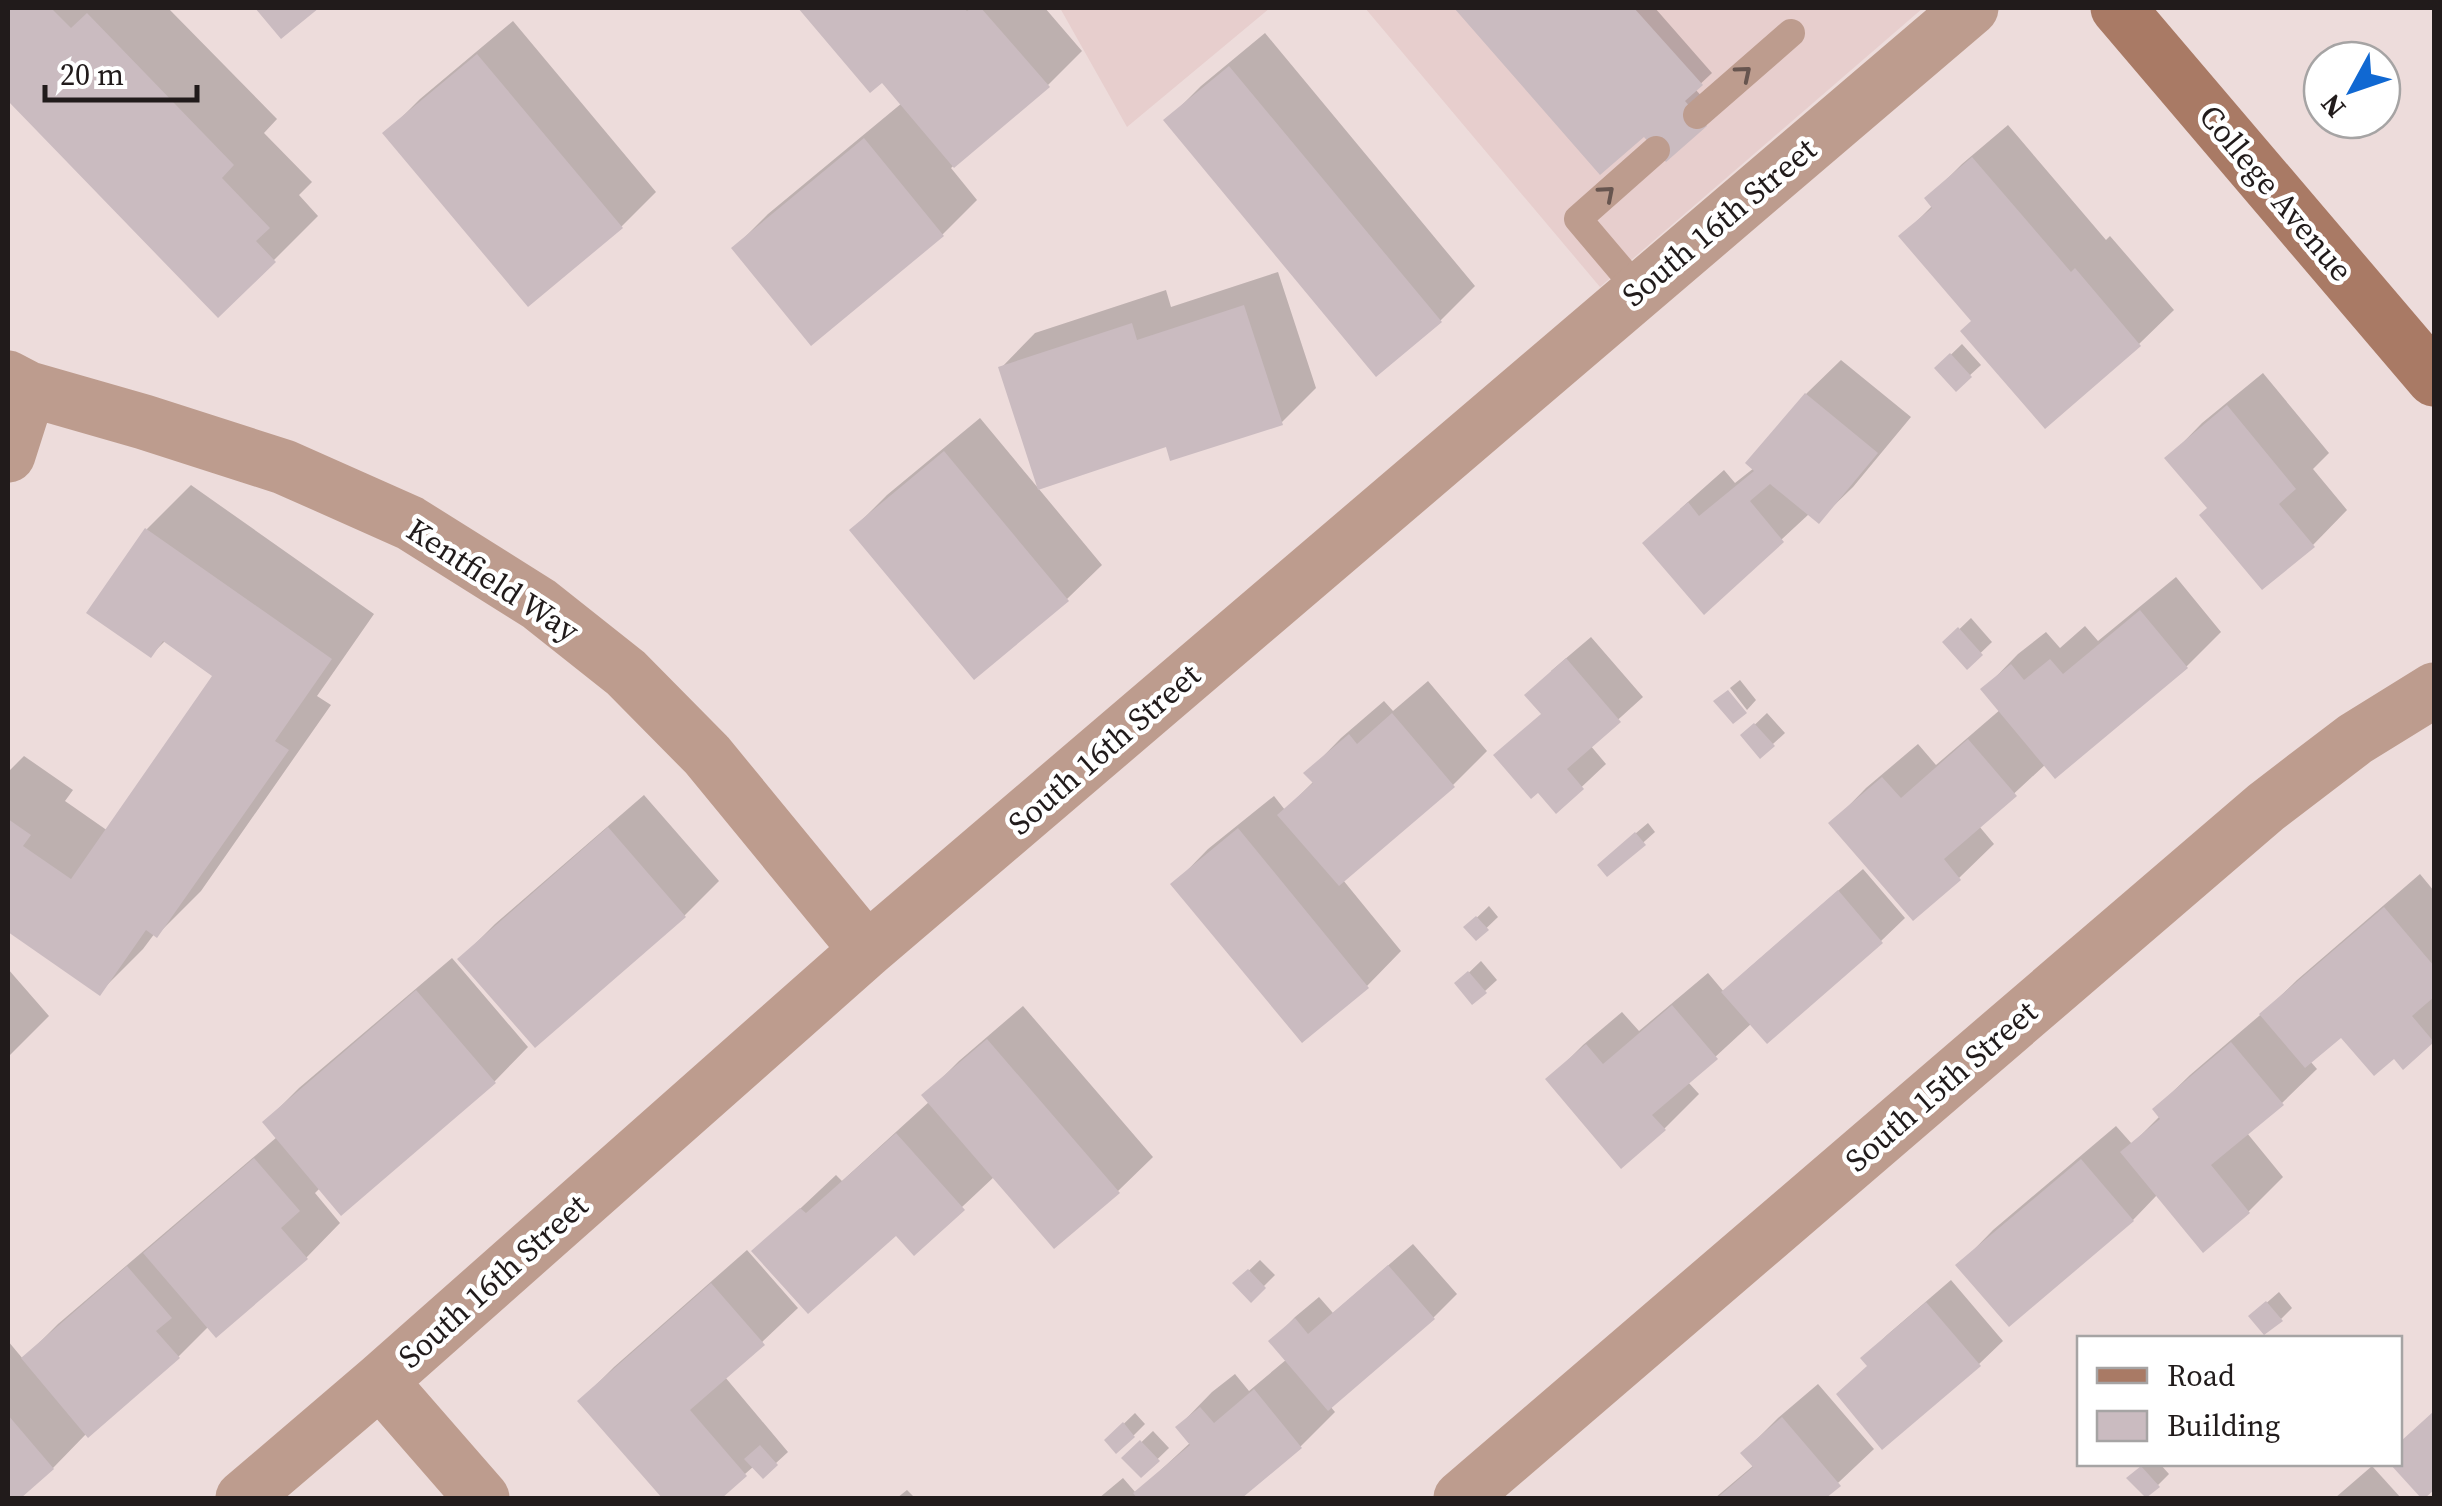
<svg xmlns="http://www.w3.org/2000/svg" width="2442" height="1506" font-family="'Source Serif 4',serif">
<rect width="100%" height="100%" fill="#eddcdb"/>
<path fill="#e7cecd" d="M1060 8H1270L1127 127Z
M1365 8H1923L1600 287Z"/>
<path fill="#0003" d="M8 8H168L277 119 264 133 312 182 299 195 318 216 219 315 8 98Z
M801 8H1045L1082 51 1048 85 951 168 977 200 943 234 812 343 734 248 768 214 902 103 882 80 871 90Z
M1457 8H1655L1712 73 1695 89 1717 113 1644 133 1600 171Z
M513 21 656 192 622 226 528 303 386 133 420 99Z
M1265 33 1475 286 1441 320 1377 373 1167 120 1201 86Z
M2008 125 2106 240 2110 236 2174 310 2139 344 1974 321 1902 236 1933 205 1927 199 1962 164Z
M1278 272 1316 388 1281 423 1168 444 1001 368 1035 333 1166 290 1171 307Z
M1962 344 1981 365 1956 388 1937 368Z
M1841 360 1911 417 1853 487 1818 521 1809 514 1704 611 1680 509 1724 470 1735 483 1754 468 1806 394Z
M2263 373 2329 453 2313 469 2347 510 2313 545 2210 508 2168 458 2202 423Z
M980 418 1102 565 1067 599 974 676 852 530 887 495Z
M191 485 374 614 317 696 331 705 201 891 157 935 155 933 143 949 99 993 8 929V772L24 756 73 790 65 801 108 831 216 676 166 640 151 655 147 529Z
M2176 577 2221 632 2187 666 2055 775 2046 764 1979 826 1994 844 1959 878 1832 823 1866 788 1918 744 1936 765 2001 709 1984 689 2018 654 2046 632 2060 648 2085 626 2098 641Z
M1971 618 1992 642 1967 666 1946 642Z
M1591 637 1643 697 1590 745 1606 764 1556 811 1551 671Z
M1740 680 1756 700 1747 710 1730 688Z
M1428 681 1487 751 1453 785 1343 880 1401 951 1367 986 1174 884 1208 849 1274 796 1285 810 1314 781 1307 773 1341 738 1384 701 1393 711Z
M1767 713 1785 733 1761 755 1744 735Z
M644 795 719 881 684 916 460 959 495 924Z
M1648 823 1655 832 1608 874 1611 854Z
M1863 869 1905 918 1881 941 1767 1041 1752 1023 1688 1082 1699 1094 1664 1129 1549 1079 1583 1045 1622 1012 1639 1031 1708 973 1724 992 1748 969Z
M2420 874 2434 891V1039L2403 1066 2394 1056 2341 1034 2310 1061 2317 1069 2282 1103 2247 1133 2283 1177 2249 1211 2204 1249 2158 1194 2133 1220 1959 1265 1993 1230 2116 1126 2132 1144 2160 1116 2155 1109 2190 1075 2266 1010 2297 980Z
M1489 906 1498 917 1476 938 1466 928Z
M452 958 528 1047 494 1082 320 1188 315 1193 340 1223 306 1258 209 1326 178 1357 87 1433 53 1468 17 1498H8V1341L23 1359 58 1324 277 1137 265 1122 299 1088Z
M1481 961 1497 980 1473 1002 1458 983Z
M8 969 49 1016 8 1057Z
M1023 1006 1153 1157 1118 1191 1054 1245 995 1176 914 1252 896 1232 755 1251 836 1175 842 1181 930 1101 925 1095 959 1061Z
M1413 1244 1457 1294 1433 1318 1330 1406 1335 1412 1301 1446 1238 1498H1099L1123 1478 1136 1493 1191 1442 1178 1427 1212 1392 1235 1374 1249 1391 1287 1359 1272 1341 1295 1317 1319 1297 1333 1313Z
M747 1250 798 1308 725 1377 788 1452 763 1475 754 1466 718 1498H665L580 1401 614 1367Z
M1260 1260 1275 1275 1251 1299 1236 1283Z
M1951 1280 2003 1341 1979 1364 1883 1446 1869 1365 1864 1358 1887 1335Z
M2279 1292 2292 1308 2281 1319 2263 1306Z
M1818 1384 1874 1449 1822 1498H1715L1754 1465 1743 1453 1778 1418Z
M2434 1412V1487L2423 1497 2393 1464H2400V1444Z
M1135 1413 1145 1424 1134 1435 1107 1440Z
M1153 1431 1169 1448 1141 1475 1125 1458Z
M2145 1464H2160L2169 1474 2158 1485 2129 1478Z
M2372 1466 2401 1498H2335Z
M907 1490 915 1498H897Z"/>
<path fill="#cabbc0" d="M8 8H51L71 28 87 13 234 165 222 178 270 228 256 241 276 262 218 318 8 101Z
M255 8H319L281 39Z
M798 8H964L967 11 971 8H981L1050 87 954 168 882 83 870 93Z
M1454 8H1634L1703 85 1685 101 1707 126 1666 162 1644 137 1600 175Z
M477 54 623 228 528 307 382 133Z
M1229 66 1442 322 1376 377 1163 120Z
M864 138 944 236 811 346 731 248Z
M1972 157 2071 272 2075 268 2141 346 2045 429 1960 331 1971 321 1898 236 1932 208 1924 198Z
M1244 305 1283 425 1170 461 1166 447 1038 490 998 367 1132 323 1137 340Z
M1950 353 1972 377 1956 392 1934 368Z
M1805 393 1878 453 1819 524 1770 484 1750 501 1784 542 1704 615 1642 543 1688 502 1699 516 1754 471 1745 463Z
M2227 405 2296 489 2279 504 2315 547 2262 590 2199 515 2207 508 2164 458Z
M944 451 1069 601 974 680 849 530Z
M145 528 332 659 275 741 289 750 157 938 146 930 100 996 8 932V819L31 835 23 846 71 879 212 676 163 641 151 658 86 613Z
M2140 610 2188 668 2055 779 1980 689 2011 664 2024 680 2050 659 2063 674Z
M1958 627 1983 655 1967 670 1942 642Z
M1566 658 1621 722 1567 769 1584 789 1556 814 1538 793 1531 799 1493 755 1541 714 1524 695Z
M1728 690 1747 713 1733 724 1713 701Z
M1392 713 1455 787 1339 886 1277 815 1313 783 1303 773 1349 734 1357 744Z
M1754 723 1775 746 1760 759 1740 735Z
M1968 739 2017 796 1944 859 1961 880 1913 921 1828 823 1882 777 1901 798Z
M608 827 686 917 535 1048 457 959Z
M1238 828 1369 988 1302 1043 1170 884Z
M1635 832 1646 845 1607 877 1597 865Z
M1838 890 1883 943 1767 1044 1721 992Z
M2384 907 2434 966V997L2412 1016 2434 1042 2403 1070 2394 1059 2374 1076 2341 1038 2305 1068 2259 1014Z
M1476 916 1489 930 1476 941 1463 927Z
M1468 971 1487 993 1472 1005 1454 983Z
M416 990 496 1083 341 1216 262 1122Z
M1672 1005 1718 1059 1652 1115 1666 1130 1621 1169 1545 1079 1586 1044 1603 1064Z
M987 1039 1120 1193 1054 1249 921 1095Z
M2231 1042 2284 1105 2211 1165 2250 1213 2203 1253 2120 1152 2160 1119 2152 1109Z
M896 1133 965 1210 914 1256 896 1236 808 1314 751 1251 800 1208 806 1213Z
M254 1158 300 1211 281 1228 308 1259 216 1338 143 1253Z
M2081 1159 2134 1221 2009 1327 1955 1265Z
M1388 1265 1435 1319 1328 1411 1268 1341 1295 1318 1308 1334Z
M127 1266 172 1318 156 1331 180 1358 88 1438 21 1358Z
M1248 1269 1266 1288 1251 1303 1232 1283Z
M711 1283 765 1345 690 1410 747 1476 722 1498H662L577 1401Z
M2266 1301 2283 1321 2264 1335 2248 1316Z
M1926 1302 1981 1366 1882 1450 1836 1394 1867 1366 1860 1358Z
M1254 1389 1302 1448 1242 1498H1137L1133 1493 1190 1445 1175 1427 1200 1407 1214 1423Z
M2434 1411V1490L2425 1498H2421L2390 1464H2400V1442Z
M8 1415 54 1469 21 1498H8Z
M1782 1417 1841 1486 1826 1498H1717L1753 1467 1740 1453Z
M1123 1422 1135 1437 1116 1454 1104 1440Z
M1140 1440 1160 1461 1141 1478 1121 1458Z
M760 1445 778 1465 763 1479 744 1459Z
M2141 1466 2160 1487 2146 1498 2126 1478Z"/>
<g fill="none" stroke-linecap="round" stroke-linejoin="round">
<path stroke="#bd9c8e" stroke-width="28" d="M1697 115 1791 33
M1639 291 1578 219 1656 150"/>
<path stroke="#bd9c8e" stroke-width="55" d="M8 378 29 389 144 422 284 467 410 523 539 604 626 673 707 755 867 950
M8 455 29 389
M380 1381 482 1498
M243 1498 380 1381 867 950 1971 8
M1461 1498 2266 807 2355 739 2434 690"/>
<path stroke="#a97a65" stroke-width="55" d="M2118 8 2434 379"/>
</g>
<defs><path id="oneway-chevron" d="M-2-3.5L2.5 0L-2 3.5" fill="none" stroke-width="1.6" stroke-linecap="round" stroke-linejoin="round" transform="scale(2.5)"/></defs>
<g stroke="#67554f">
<use href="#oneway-chevron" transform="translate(1744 73) rotate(-40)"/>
<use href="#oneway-chevron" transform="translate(1607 193) rotate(-41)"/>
</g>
<g text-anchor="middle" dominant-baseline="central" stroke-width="9" stroke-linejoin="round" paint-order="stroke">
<g font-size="32" fill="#211b1b" stroke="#fff">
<text transform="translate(2276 193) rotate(50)">College Avenue</text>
<text transform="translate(1719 222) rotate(-40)">South 16th Street</text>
<text transform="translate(493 580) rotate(33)">Kentfield Way</text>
<text transform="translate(1104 749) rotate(-41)">South 16th Street</text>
<text transform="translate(1941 1086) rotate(-41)">South 15th Street</text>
<text transform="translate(493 1281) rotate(-42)">South 16th Street</text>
</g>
</g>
<rect width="2442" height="1506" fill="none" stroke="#211b1b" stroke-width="20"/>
<rect x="2077" y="1336" width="325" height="130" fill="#ffffff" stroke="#a6a4a4" stroke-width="2.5"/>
<rect x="2097" y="1368" width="50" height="15" fill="#a97a65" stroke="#a6a4a4" stroke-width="2.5"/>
<text x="2167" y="1386" font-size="30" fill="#211b1b">Road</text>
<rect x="2097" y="1411" width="50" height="30" fill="#cabbc0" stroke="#a6a4a4" stroke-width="2.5"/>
<text x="2167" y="1436" font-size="30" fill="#211b1b">Building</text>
<g transform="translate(2352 90) rotate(230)"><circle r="48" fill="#ffffff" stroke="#a6a4a4" stroke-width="2.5"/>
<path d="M0-8L18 38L0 25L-18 38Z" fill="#1068d2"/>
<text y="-15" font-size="28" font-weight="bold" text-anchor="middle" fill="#211b1b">N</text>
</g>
<path d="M45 85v15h152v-15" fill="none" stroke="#211b1b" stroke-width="5"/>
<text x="60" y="85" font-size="30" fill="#211b1b" stroke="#ffffff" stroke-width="8" paint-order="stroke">20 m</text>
</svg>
